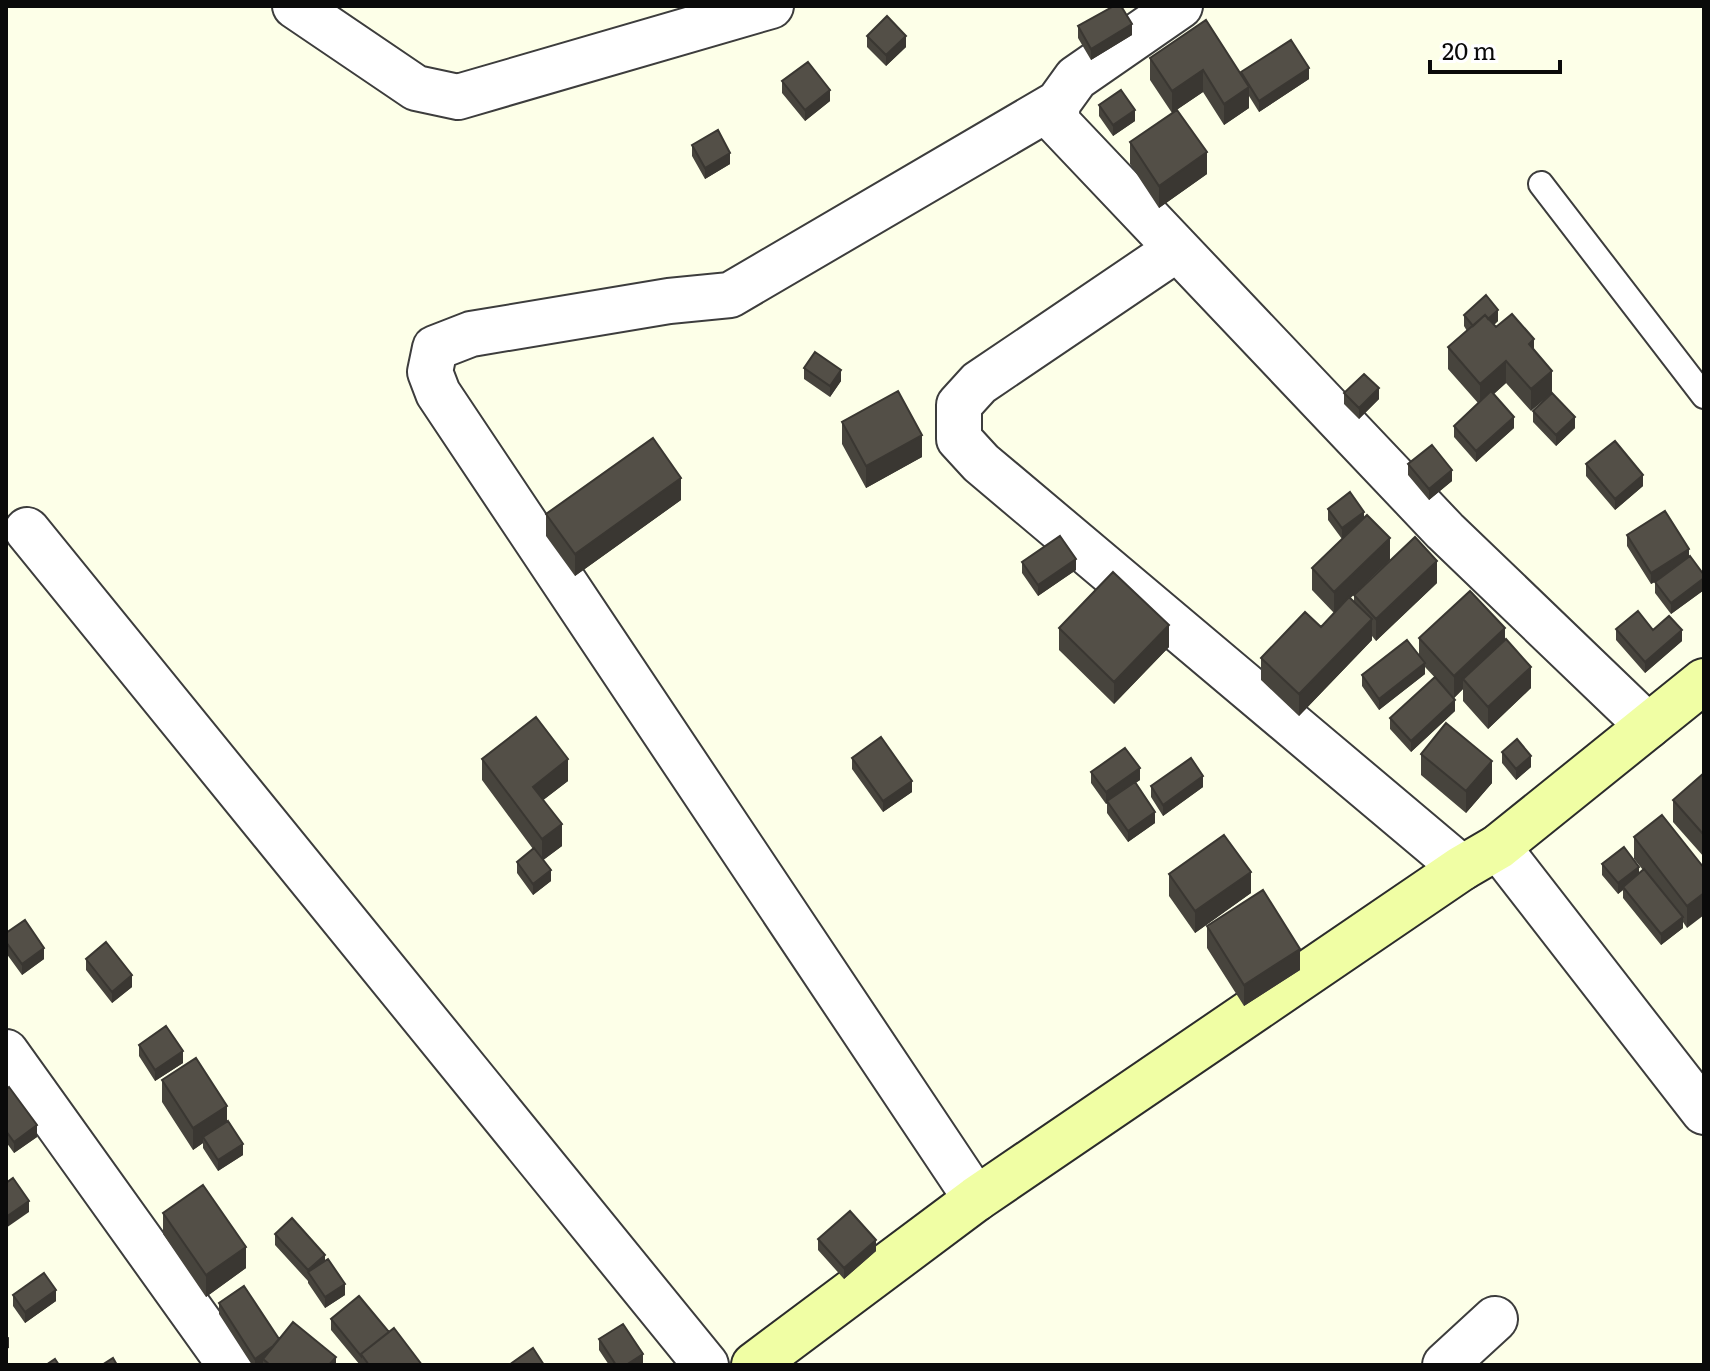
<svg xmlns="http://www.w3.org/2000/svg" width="1710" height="1371" font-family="Literata,serif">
<rect width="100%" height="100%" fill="#fdffe8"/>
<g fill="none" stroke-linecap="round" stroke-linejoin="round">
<defs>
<path id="lane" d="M1541 184 1704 396"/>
<path id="street" d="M295 6 416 88 458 97 771 6
M1180 6 1076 78 1058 103 1056 121 1445 531 1648 726
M1177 249 979 383 959 405V439L981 463 1462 868
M27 530 706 1365
M1498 847 1704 1112
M6 1052 230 1365
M976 1199 438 393 430 372 435 348 471 334 669 301 730 295 1058 103
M1445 1365 1495 1319"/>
<path id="secondary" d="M754 1365 976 1199 1462 868 1498 847 1704 681"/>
</defs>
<use href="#lane" stroke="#3d3d3d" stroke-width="28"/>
<use href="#street" stroke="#3d3d3d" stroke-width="48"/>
<use href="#secondary" stroke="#2c2c2c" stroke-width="48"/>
<use href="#lane" stroke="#fff" stroke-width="24"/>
<use href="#street" stroke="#fff" stroke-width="44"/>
<use href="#secondary" stroke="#f0fea4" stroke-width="44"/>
</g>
<path fill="#47443d" d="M1078 26 1132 35 1091 60 1078 38Z
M867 36 906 47 886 66 867 47Z
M1150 58 1241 74 1309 79 1259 112 1249 96V108L1224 125 1203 92 1172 113 1150 80Z
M782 81 830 101 805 121 782 93Z
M1099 105 1135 121 1113 136 1099 116Z
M1130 142 1207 174 1159 208 1130 164Z
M692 145 730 164 705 179 692 156Z
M1464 315 1498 321 1494 325 1496 327 1534 339 1531 411 1506 383 1494 394 1514 428 1476 462 1454 437V426L1478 403 1448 369V347L1467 331 1464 326Z
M804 368 841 381 830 397 804 379Z
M1344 393 1379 399 1359 419 1344 404Z
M1533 411 1575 428 1556 446 1533 422Z
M842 422 922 457 866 488 842 444Z
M1408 464 1452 481 1429 500 1408 475Z
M1586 464 1643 486 1615 510 1586 476Z
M1350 492V598L1354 602V595L1437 583 1376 641 1372 636V640L1299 716 1261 680V658L1321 627 1334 613 1312 590V568L1342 539 1328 520V509Z
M681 500 575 576 546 536V514Z
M1627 535 1689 557 1704 575V590L1671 614 1655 593V582L1651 584 1627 546Z
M1022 562 1076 570 1038 596 1022 573Z
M1059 628 1169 647 1114 704 1059 650Z
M1616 629 1653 630 1682 641 1645 673 1616 640Z
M1419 638 1505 640 1531 688 1488 729 1463 701V689L1454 698 1425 667V674L1379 710 1362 686V675L1419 655Z
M1455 711 1411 752 1390 729V718Z
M1502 752 1531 767 1516 780 1502 763Z
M1421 754 1492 783 1466 813 1421 775Z
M852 758 912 792 883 812 852 769Z
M482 759 568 781 543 800 562 846 543 860 551 881 533 895 517 873V862L533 849 482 780Z
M1091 772 1140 780 1135 783 1155 823 1128 842 1107 813V803L1106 804 1091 783Z
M1704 773V857L1673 822V800Z
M1151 786 1203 787 1163 816 1151 797Z
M1634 837 1704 868 1687 928 1683 922V928L1661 945 1623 898V890L1618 894 1602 875V864L1639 874 1643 870 1634 859Z
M1169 874 1251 893 1195 933 1169 896Z
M1207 926 1300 970 1244 1006 1207 948Z
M6 933 44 959 22 975 6 953Z
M86 959 132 987 112 1003 86 970Z
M139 1045 183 1063 155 1081 139 1056Z
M162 1080 227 1121 243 1155 218 1171 203 1148V1143L193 1150 162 1102Z
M6 1090 37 1137 14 1153 6 1142Z
M163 1213 246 1268 206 1297 163 1234Z
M275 1234 325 1261 345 1295 325 1308 308 1283V1281L275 1245Z
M818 1239 876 1251 844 1279 818 1250Z
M13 1295 56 1301 25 1323 13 1306Z
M219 1303 279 1339 336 1365H252L219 1314Z
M331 1319 389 1332 422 1365H360L331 1330Z
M599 1339 643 1354V1365H609L599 1350Z"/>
<path fill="#3a3732" d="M1132 24V35L1091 60V49Z
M906 36V47L886 66V55Z
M1309 68V79L1259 112V101Z
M1203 70V92L1172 113V91Z
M1249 87V108L1224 125V104Z
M830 90V101L805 121V110Z
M1135 110V121L1113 136V125Z
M1207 152V174L1159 208V186Z
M730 153V164L705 179V168Z
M1498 310V321L1476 341V330Z
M1534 339V361L1529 344Z
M1506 361V383L1480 406V384Z
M841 370V381L830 397V386Z
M1552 371V393L1531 411V389Z
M1379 388V399L1359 419V408Z
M1514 417V428L1476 462V451Z
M1575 417V428L1556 446V435Z
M922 435V457L866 488V466Z
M1452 470V481L1429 500V489Z
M1643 475V486L1615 510V499Z
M681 478V500L575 576V554Z
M1364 512V523L1342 539V528Z
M1390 538V560L1334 614V592Z
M1689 549V560L1651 584V573Z
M1076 559V570L1038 596V585Z
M1437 561V583L1376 641V619Z
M1704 578V590L1671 614V603Z
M1372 619V640L1299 716V694Z
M1169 625V647L1114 704V682Z
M1505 628V650L1463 679V689L1454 698V676Z
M1682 630V641L1645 673V662Z
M1425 663V674L1379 710V699Z
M1531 667V688L1488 729V707Z
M1455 700V711L1411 752V741Z
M1531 756V767L1516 780V769Z
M568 759V781L533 808V787Z
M1492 761V783L1466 813V791Z
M1140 768V780L1106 804V792Z
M1203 776V787L1163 816V805Z
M912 781V792L883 812V801Z
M1155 812V823L1128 842V831Z
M562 824V846L542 861V839Z
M1639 867V878L1623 887V890L1618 894V883Z
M551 870V881L533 895V884Z
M1251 872V893L1195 933V911Z
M1704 893V915L1687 928V906Z
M1683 917V928L1661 945V934Z
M44 948V959L22 975V964Z
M1300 949V970L1244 1006V985Z
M132 975V987L112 1003V992Z
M183 1051V1063L155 1081V1070Z
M227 1106V1128L203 1137V1143L193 1150V1128Z
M37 1125V1137L14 1153V1142Z
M243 1144V1155L218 1171V1160Z
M29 1201V1212L6 1228V1217Z
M876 1240V1251L844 1279V1268Z
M246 1247V1268L206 1297V1275Z
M325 1255V1266L308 1272V1281V1270Z
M345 1284V1295L325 1308V1297Z
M56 1290V1301L25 1323V1312Z
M9 1337V1348L6 1349V1338Z
M280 1341 263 1359V1364L255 1365V1359Z
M643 1354V1365H626Z
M336 1357V1365H329Z"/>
<path fill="#534f47" stroke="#3a3732" stroke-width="2" d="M1114 6H1121L1132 24 1091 49 1078 26Z
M887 16 906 36 886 55 867 36Z
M1206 20 1249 87 1224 104 1203 70 1172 91 1150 58Z
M1291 40 1309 68 1259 101 1241 72Z
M808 62 830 90 805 110 782 81Z
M1121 90 1135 110 1113 125 1099 105Z
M1177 110 1207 152 1159 186 1130 142Z
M718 130 730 153 705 168 692 145Z
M1486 295 1498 310 1488 319 1485 315 1473 326 1464 315Z
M1512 314 1534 339 1529 344 1552 371 1531 389 1506 361 1480 384 1448 347 1485 315 1496 327Z
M815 352 841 370 830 386 804 368Z
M1364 374 1379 388 1359 408 1344 393Z
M898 391 922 435 866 466 842 422Z
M1491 391 1514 417 1476 451 1454 426Z
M1552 393 1575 417 1556 435 1533 411Z
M653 438 681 478 575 554 546 514Z
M1615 441 1643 475 1615 499 1586 464Z
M1432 445 1452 470 1429 489 1408 464Z
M1350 492 1364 512 1342 528 1328 509Z
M1665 511 1689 549 1651 573 1627 535Z
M1367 515 1390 538 1334 592 1312 568Z
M1060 536 1076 559 1038 585 1022 562Z
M1415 537 1437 561 1376 619 1354 595Z
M1690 556 1704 575V578L1671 603 1655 582Z
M1113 572 1169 625 1114 682 1059 628Z
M1470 591 1505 628 1454 676 1419 638Z
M1349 597 1372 619 1299 694 1261 658 1305 612 1321 627Z
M1638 611 1653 630 1669 616 1682 630 1645 662 1616 629Z
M1506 639 1531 667 1488 707 1463 679Z
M1407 640 1425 663 1379 699 1362 675Z
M1435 677 1455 700 1411 741 1390 718Z
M536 717 568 759 533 787 562 824 542 839 482 759Z
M1446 723 1492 761 1466 791 1421 754Z
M881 737 912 781 883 801 852 758Z
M1517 739 1531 756 1516 769 1502 752Z
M1125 748 1140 768 1106 792 1091 772Z
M1191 758 1203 776 1163 805 1151 786Z
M1704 773V835L1673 800Z
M1135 782 1155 812 1128 831 1107 801Z
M1662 815 1704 868V893L1687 906 1634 837Z
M1224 835 1251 872 1195 911 1169 874Z
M1624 847 1639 867 1618 883 1602 864Z
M534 848 551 870 533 884 517 862Z
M1644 869 1683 917 1661 934 1623 887Z
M1263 890 1300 949 1244 985 1207 926Z
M25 920 44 948 22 964 6 942V933Z
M106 942 132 975 112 992 86 959Z
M166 1026 183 1051 155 1070 139 1045Z
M196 1058 227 1106 193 1128 162 1080Z
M9 1087 37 1125 14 1142 6 1131V1090Z
M228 1121 243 1144 218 1160 203 1137Z
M13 1178 29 1201 6 1217V1183Z
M203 1185 246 1247 206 1275 163 1213Z
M850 1211 876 1240 844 1268 818 1239Z
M292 1218 325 1255 308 1270 275 1234Z
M328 1259 345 1284 325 1297 308 1272Z
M44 1273 56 1290 25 1312 13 1295Z
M244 1286 279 1339 273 1346 255 1359 219 1303Z
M359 1296 389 1332 361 1354V1356L331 1319Z
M293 1322 336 1357 329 1365H270L263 1359Z
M623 1324 643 1354 626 1365H616L599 1339Z
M394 1328 422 1365H369L361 1354Z
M533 1348 544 1365H509Z
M113 1358 117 1365H102Z
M55 1359 59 1365H46Z"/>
<rect width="1710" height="1371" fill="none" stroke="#0a0a0a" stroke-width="16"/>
<path d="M1430 60v12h130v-12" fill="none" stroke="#0a0a0a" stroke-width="4"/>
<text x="1442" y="60" font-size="24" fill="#0a0a0a" stroke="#ffffff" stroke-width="6" paint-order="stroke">20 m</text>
</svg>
